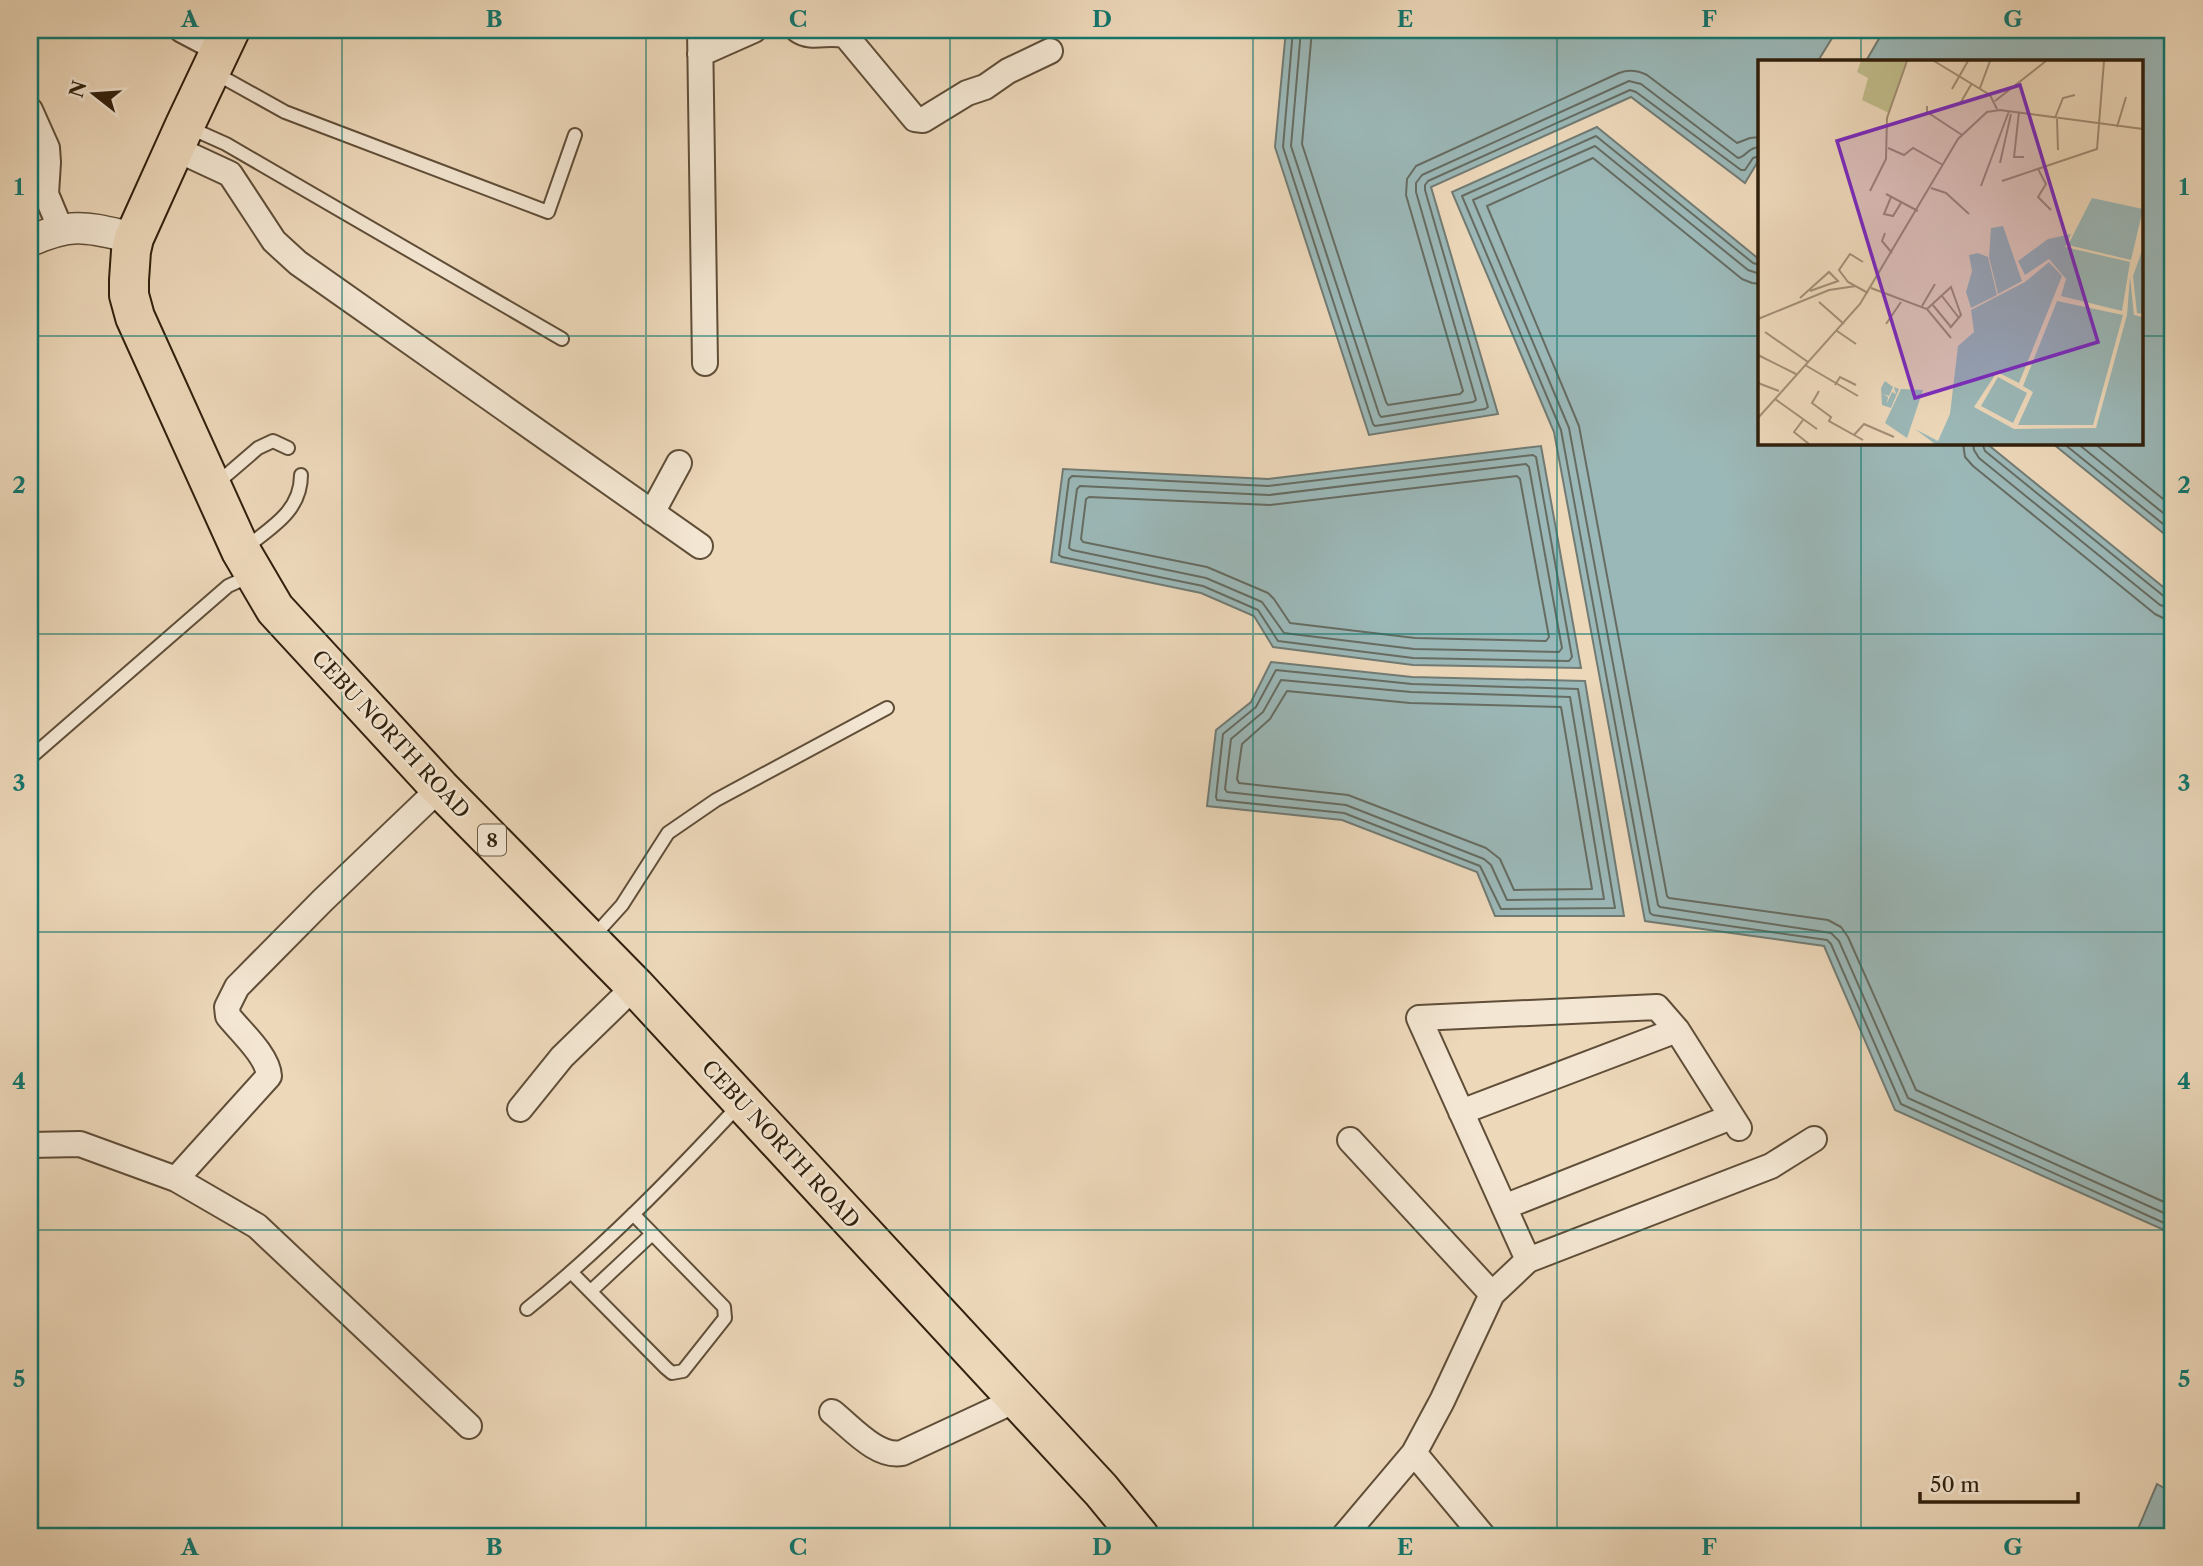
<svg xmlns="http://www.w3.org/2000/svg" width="2203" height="1566" font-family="'Libre Caslon Text',serif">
<rect width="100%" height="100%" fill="#edd8ba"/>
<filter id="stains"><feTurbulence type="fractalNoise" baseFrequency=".00286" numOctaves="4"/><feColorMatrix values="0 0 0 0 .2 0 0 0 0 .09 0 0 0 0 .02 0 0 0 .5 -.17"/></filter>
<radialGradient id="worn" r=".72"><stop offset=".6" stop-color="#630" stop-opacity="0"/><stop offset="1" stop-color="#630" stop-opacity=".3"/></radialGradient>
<path fill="#9bb8b8" stroke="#717b74" stroke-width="2" d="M1286 30H1369L1373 33 1375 30H1837L1818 61H1760V158L1745 183 1631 97 1431 187 1498 414 1369 435 1275 147Z
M1884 30H2173V541L2052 443H2142V61H1866Z
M1597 127 1760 260V443H1986L2173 595V1234L1895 1110 1824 946 1645 921 1554 432 1452 192Z
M1541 446 1581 668 1413 665 1273 647 1254 616 1201 593 1051 562 1063 469 1268 479Z
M1271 662 1412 677 1585 681 1624 916H1495L1477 872 1342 820 1207 806 1216 730 1251 702Z
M2157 1484 2173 1493V1536H2135Z"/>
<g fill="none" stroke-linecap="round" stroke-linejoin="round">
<path stroke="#666c62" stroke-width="2" d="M1293 30 1283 147 1373 424 1375 426 1485 409 1488 407 1425 190V185L1428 181 1630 90 1636 92 1741 170H1745L1753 158 1760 156
M1301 30 1291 146 1379 414 1381 417 1473 402 1476 400 1416 192V183L1422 175 1629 81 1641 84 1738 158C1746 157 1748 147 1760 147
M1312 30 1302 144 1386 402 1388 405 1460 394 1463 391 1406 195 1407 179 1416 166 1619 73C1629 69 1637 70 1647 75L1737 143 1750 138 1760 137
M1760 265 1753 263 1596 136 1462 196 1561 430 1650 913 1653 915 1827 940 1831 944 1901 1104 2173 1227
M1760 274 1748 270 1595 146 1473 200 1569 428 1658 905 1660 907 1831 933 1839 941 1908 1098 2173 1217
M1760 284 1752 283 1742 279 1593 158 1487 206 1579 426 1667 896 1669 898 1828 920 1841 927 1848 937 1916 1090 2173 1206
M1963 443 1965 457 1973 466 2155 614 2165 619H2173
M1973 443 1974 450 1979 458 2160 605 2173 609
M1982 443 1985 451 2166 598 2173 600
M2063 443 2173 532
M2077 443 2173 521
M2094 443 2173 507
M1533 455 1536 457 1572 657 1569 661 1413 658 1278 641 1258 610 1203 586 1062 557 1059 555 1069 479 1072 476 1268 486Z
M1526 464 1529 467 1562 648 1559 652 1414 649 1284 633 1262 602 1206 578 1072 550 1069 548 1077 489 1080 486 1269 495Z
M1517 476 1520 479 1549 637 1546 641 1415 638 1290 623 1274 599 1268 593 1207 567 1083 542 1081 539 1086 499 1089 497 1270 505Z
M1276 670 1412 684 1578 689 1615 908 1501 909 1480 866 1344 813 1217 800 1216 797 1223 734 1256 707Z
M1281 680 1411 692 1570 697 1604 899 1507 900 1491 865 1484 859 1346 805 1227 792 1225 789 1231 739 1263 712Z
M1287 691 1410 703 1561 707 1592 889 1514 890 1500 859 1486 848 1348 795 1239 783 1237 779 1242 744 1270 719Z"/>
<defs>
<path id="service" d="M215 73 285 112 548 212 575 135
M188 127 226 144 562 339
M215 485 258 448 273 441 288 448
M244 549C270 528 301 512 301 475
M30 758 228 586 250 576
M593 937 622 905 668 833 716 800 887 708
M572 1273 666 1368 672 1373 683 1371 725 1318 724 1307 633 1214
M591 1291 652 1234
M527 1309C604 1247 673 1176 740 1104"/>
<path id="minor" d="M182 30 220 50
M700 30 705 363
M798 30C812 40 830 30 846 36L915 119 923 120 967 93 985 87 1008 71 1050 51
M700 54 754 30
M30 110 47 148 48 162 46 194 61 230
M174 148 230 174 274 241 298 263 700 546
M652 513 679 463
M520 1109 562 1057 635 986
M1461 1112 1677 1030
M1350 1140 1492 1294
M30 1145 80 1144 176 1179 257 1226 469 1426
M176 1179 269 1076C268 1056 240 1031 228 1016L227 1007 237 987 323 900 440 788
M1504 1207 1731 1117
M1528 1260 1419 1018 1657 1007 1677 1030 1739 1128
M832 1412C851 1427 877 1458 902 1453L1016 1400
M1414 1453 1483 1536
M1344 1536 1414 1453 1442 1401 1492 1294 1528 1260 1771 1166 1814 1139"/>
<path id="tertiary" d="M30 241C75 221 89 228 134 238"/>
<path id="primary" d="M230 30 185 125 134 238 131 251 129 280V295L135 317 241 551 275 609 440 788 635 986 1101 1490 1139 1536"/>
</defs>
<use href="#service" stroke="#604e38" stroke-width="16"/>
<use href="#minor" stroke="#604e38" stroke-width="28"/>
<use href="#tertiary" stroke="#604e38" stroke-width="33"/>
<use href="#primary" stroke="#31200d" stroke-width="42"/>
<use href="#service" stroke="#f3e6d2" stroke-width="12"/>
<use href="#minor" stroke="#f3e6d2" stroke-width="24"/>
<use href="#tertiary" stroke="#f3e6d2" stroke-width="30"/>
<use href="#primary" stroke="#edd8ba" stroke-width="38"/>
</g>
<path fill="none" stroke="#0f766e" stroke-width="2" stroke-opacity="0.55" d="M342 30V1536M646 30V1536M950 30V1536M1253 30V1536M1557 30V1536M1861 30V61M30 336H1760M2142 336H2173M1861 443V1536M30 634H2173M30 932H2173M30 1230H2173"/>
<g text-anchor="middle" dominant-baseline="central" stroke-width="5" stroke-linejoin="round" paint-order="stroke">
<rect fill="#f3e6d2" stroke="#6b5b48" stroke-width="2" x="478" y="824.5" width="28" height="31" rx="5"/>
<g font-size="19" font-weight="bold" fill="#31200d">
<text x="492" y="840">8</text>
</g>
<g font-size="21" fill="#31200d" stroke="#f3e6d2">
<text transform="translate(391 734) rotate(47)">CEBU NORTH ROAD</text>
<text transform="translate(781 1144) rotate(47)">CEBU NORTH ROAD</text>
</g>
</g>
<g transform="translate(1758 60)">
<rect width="385" height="385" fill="#edd8ba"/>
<path d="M103 1H149L131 53 104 40 110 18 99 12Z" fill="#c0bc8b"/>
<path d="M334 138 385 149 373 200 310 185ZM245 166 264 221 240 234 231 197 233 168ZM313 174 307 187 372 202 364 251 303 236 308 219 291 199 267 215 260 201 290 179ZM385 188V254L379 253 375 216ZM220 193 230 197 239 235 213 248 208 232 214 211 211 195ZM291 202 304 216 261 323 239 312 216 347 256 369 338 368 369 255 372 217 376 255 385 257V384H177L157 369 180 381 192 354 200 286 216 272 213 250 267 222ZM299 241 365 255 335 365H260L275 332 265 326ZM240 317 269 333 255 363 223 346ZM127 321 135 327 131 336 125 334 130 337 129 343 134 332 138 334 136 327 141 329 133 348 124 345 123 328ZM143 329 165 330 149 378 127 363Z" fill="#9bb8b8"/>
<path fill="none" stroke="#a28e75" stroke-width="2" d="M176 1 232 35 239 49M222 28 232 1M194 29 210 1M237 41 288 1M203 42 214 23M169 46V52L204 75M261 52 256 97H266M297 58 305 38 317 35M299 59 300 90M359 67 368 37M130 88 146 95 155 88 185 105M242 103 253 54M280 109 288 124 280 137 293 150M244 121 339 89 346 1M223 126 251 51M173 128 188 133 211 154M112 131 128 99 129 58 149 1M128 134 160 151M133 137 126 154 135 156 143 143M127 173 124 181 134 193M105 202 92 194 81 210 90 222 110 233M113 228 169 249 193 278M184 236 201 258M42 238 71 212 80 221 52 231M61 242 86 264M174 244 193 267M164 246 177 224M169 249 193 227 203 255 192 268M0 259 71 230 98 226M128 264 143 242M79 271 98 284M7 272 50 302M0 295 38 314M47 305 100 336M0 323 21 331M77 325 82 317 98 325M61 331 54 343 73 357 71 361 105 380M17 339 59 369M0 358 102 244 200 79 229 52 242 50 385 69M45 360 36 372 51 384M96 375 106 364 136 377"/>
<path fill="#7b2cbf" fill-opacity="0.15" stroke="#7b2cbf" stroke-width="3.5" d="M262 25 340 282 157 338 79 81Z"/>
<rect width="385" height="385" fill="none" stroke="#31200d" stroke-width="3.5"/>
</g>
<rect width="2203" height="1566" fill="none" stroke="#edd8ba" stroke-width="77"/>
<g transform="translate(94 94) rotate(287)" stroke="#f3e6d2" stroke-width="5" paint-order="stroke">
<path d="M0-5L12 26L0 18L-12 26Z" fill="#31200d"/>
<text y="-10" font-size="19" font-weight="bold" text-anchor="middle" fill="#31200d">N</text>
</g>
<path d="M1920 1492v10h158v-10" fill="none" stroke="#31200d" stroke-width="3.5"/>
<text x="1930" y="1492" font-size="21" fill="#31200d" stroke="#f3e6d2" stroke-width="5" paint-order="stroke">50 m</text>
<rect x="38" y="38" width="2126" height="1490" fill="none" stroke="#0f766e" stroke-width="2.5"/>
<g font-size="23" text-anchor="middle" font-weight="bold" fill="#0f766e">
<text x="190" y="27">A</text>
<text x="494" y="27">B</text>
<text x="798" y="27">C</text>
<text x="1102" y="27">D</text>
<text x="1405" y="27">E</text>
<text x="1709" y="27">F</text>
<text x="2013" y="27">G</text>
<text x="19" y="195">1</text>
<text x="2184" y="195">1</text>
<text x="19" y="493">2</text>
<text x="2184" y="493">2</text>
<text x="19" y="791">3</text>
<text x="2184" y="791">3</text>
<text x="19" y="1089">4</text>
<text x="2184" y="1089">4</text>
<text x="19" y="1387">5</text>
<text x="2184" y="1387">5</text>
<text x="190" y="1555">A</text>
<text x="494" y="1555">B</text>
<text x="798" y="1555">C</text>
<text x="1102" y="1555">D</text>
<text x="1405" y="1555">E</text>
<text x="1709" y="1555">F</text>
<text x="2013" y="1555">G</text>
</g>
<rect width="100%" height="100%" filter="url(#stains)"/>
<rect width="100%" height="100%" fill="url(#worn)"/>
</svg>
